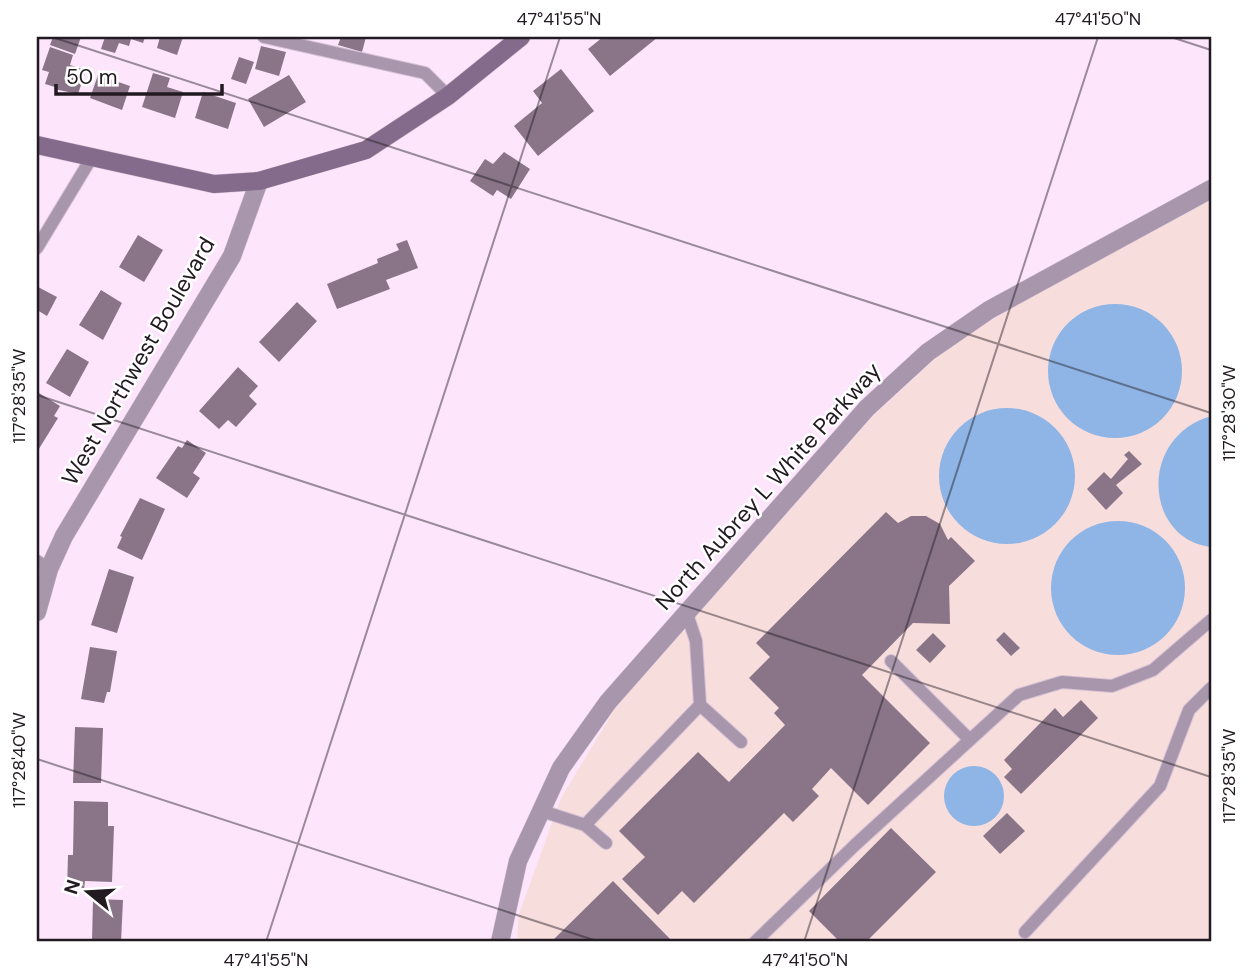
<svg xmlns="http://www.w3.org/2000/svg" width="1248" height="979" font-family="'DM Sans',sans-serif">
<rect width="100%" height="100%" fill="#fde6fc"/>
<path fill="#f8dddd" d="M1211 198V942H517L519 914 561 798 616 707 873 416 947 348 1029 297Z"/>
<path fill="#8eb5e5" d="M1048 371a67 67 0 1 1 134 0a67 67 0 1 1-134 0Z
M939 476a68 68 0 1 1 136 0a68 68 0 1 1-136 0Z
M1211 416V547C1144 539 1138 437 1211 416Z
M1051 588a67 67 0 1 1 134 0a67 67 0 1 1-134 0Z
M944 796a30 30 0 1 1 60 0a30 30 0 1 1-60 0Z"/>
<path fill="#897488" d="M53 37H81L75 54 50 45Z
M105 37H145L143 43 131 39 129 46 119 43 115 53 101 49Z
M160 37H183L177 55 157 48Z
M341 37H366L362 52 338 45Z
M603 37H658L610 76 588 49Z
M261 46 286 52 279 76 255 69Z
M50 47 73 55 70 65 86 70 78 94 54 89 55 87 45 84 49 72 42 70Z
M239 57 254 62 246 84 231 79Z
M561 69 594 111 538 156 514 126 542 103 533 91Z
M153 73 170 78 167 87 183 92 175 118 142 107Z
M98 75 130 86 122 110 90 98Z
M289 75 306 102 264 127 248 99Z
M203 92 236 103 228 129 195 118Z
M504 152 530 169 511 199 497 190 493 196 470 181 485 159 493 164Z
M138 235 163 250 144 282 119 267Z
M407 240 418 268 386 280 390 289 337 309 327 284 378 263 377 259 399 250 396 244Z
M38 287 57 297 47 316 37 310Z
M101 290 122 303 103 340 79 325Z
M297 302 317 321 279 362 259 342Z
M67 349 89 362 70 397 46 383Z
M238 367 258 386 249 396 257 404 236 427 228 420 219 429 199 411Z
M39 393 60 406 54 416 58 418 37 452Z
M187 440 206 453 193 473 200 478 187 498 156 478 178 446 182 448Z
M1129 451 1142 464 1116 485 1123 493 1106 510 1087 489 1104 472 1111 479 1128 459 1124 455Z
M140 498 165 509 142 560 117 548 122 537 120 536Z
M886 512 898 523 911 516H926L940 524 948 540 951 537 975 561 949 586 950 624 913 623 862 675 930 743 868 805 831 768 812 789 819 796 793 822 784 813 694 903 682 891 658 915 622 879 645 857 619 831 698 752 729 782 785 725 774 713 779 708 749 678 770 657 756 643Z
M109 569 134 577 117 633 91 625Z
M1004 632 1020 648 1011 656 996 640Z
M933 633 946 646 930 663 916 650Z
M90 647 117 651 110 692H107L104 703 81 699Z
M1081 700 1098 718 1021 794 1004 777 1012 769 1004 760 1055 708 1063 717Z
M75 727 103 728 101 783H73Z
M74 801 108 802V826H114L112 882 85 881 84 890 67 889 68 855H73Z
M1007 813 1025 831 1000 854 983 836Z
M891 828 936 872 866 942H840L809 911Z
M613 881 673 942H551Z
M93 899 123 900 121 942H92Z"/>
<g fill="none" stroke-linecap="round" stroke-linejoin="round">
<defs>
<path id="lane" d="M264 37 425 73 448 96
M37 248 92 157
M37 561 49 569
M891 661 970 740
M700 705 741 742
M542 811 585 825 700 705 696 641 686 611
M585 825 606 843
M1025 932 1160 786 1189 710 1211 688
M755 942 855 845 1019 695 1062 682 1112 686 1153 670 1211 620"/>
<path id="street" d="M37 612 49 569 64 536 232 256 259 181
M500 942 518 861 561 768 608 702 867 408 928 352 989 310 1211 189"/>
<path id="secondary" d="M37 145 214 184 259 181 366 150 448 96 521 37"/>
</defs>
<use href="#lane" stroke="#d6c1d5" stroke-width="14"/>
<use href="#street" stroke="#d6c1d5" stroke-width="19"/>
<use href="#secondary" stroke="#d6c1d5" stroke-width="19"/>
<use href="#lane" stroke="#a796ac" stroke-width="12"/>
<use href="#street" stroke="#a796ac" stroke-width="18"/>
<use href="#secondary" stroke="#846b8b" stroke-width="18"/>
</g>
<path fill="none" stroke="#221a21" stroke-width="2" stroke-opacity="0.45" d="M52 37 1211 413M1171 37 1211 50M37 395 1211 777M37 759 600 942M266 942 560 37M804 942 1098 37"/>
<g text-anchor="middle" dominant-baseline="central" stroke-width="5" stroke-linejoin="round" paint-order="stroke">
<g font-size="23" fill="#221a21" stroke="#fff">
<text transform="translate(138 361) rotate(-60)">West Northwest Boulevard</text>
<text transform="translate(768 486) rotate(-48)">North Aubrey L White Parkway</text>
</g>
</g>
<rect width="1248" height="979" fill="none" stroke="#ffffff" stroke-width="77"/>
<g transform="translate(88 892) rotate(288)" stroke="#ffffff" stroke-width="5" paint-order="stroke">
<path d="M0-5L12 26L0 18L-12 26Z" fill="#221a21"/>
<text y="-10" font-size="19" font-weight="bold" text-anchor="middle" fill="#221a21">N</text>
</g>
<path d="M56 84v10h166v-10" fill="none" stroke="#221a21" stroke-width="3.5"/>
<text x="66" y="84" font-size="21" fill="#221a21" stroke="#ffffff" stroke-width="5" paint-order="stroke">50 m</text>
<rect x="38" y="38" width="1172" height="902" fill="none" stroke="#221a21" stroke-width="2.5"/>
<g font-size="18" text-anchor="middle" fill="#221a21">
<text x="559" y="25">47°41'55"N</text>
<text x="1098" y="25">47°41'50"N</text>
<text transform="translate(19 396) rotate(-90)" y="6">117°28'35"W</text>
<text transform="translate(1229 413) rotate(-90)" y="6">117°28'30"W</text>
<text transform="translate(19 760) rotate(-90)" y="6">117°28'40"W</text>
<text transform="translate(1229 776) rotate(-90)" y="6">117°28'35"W</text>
<text x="266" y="966">47°41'55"N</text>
<text x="805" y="966">47°41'50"N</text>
</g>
</svg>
